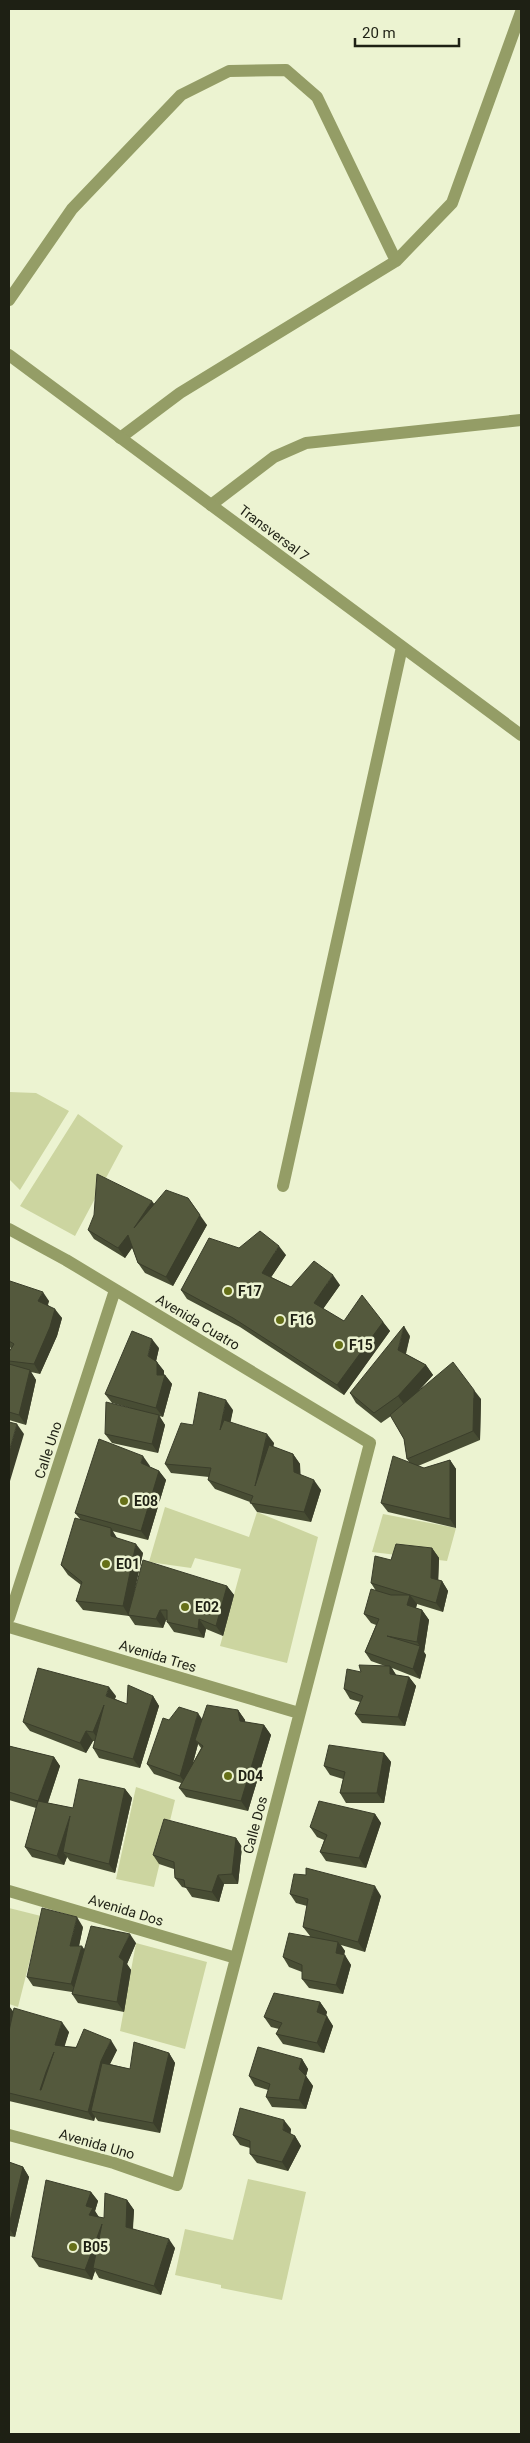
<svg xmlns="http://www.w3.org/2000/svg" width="530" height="2443" font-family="Roboto,sans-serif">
<rect width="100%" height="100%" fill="#ecf3d1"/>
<path fill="#ccd5a0" d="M9 1092 36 1093 69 1111 20 1190 9 1179Z
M78 1114 123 1146 75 1236 20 1206Z
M165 1507 249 1537 257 1512 318 1537 287 1663 220 1646 241 1569 195 1558 191 1568 149 1562Z
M383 1514 456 1528 447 1561 372 1552Z
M136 1787 175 1800 154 1887 116 1879Z
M9 1908 41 1916 18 2007 9 2004Z
M136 1943 207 1962 185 2049 120 2031Z
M248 2179 306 2192 282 2300 221 2288V2285L175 2275 185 2229 233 2240Z"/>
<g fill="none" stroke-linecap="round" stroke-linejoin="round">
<path stroke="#949d66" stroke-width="12" d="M9 300 72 209 181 95 229 71 286 70 317 97 396 261
M120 438 180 393 396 261 452 203 521 12
M211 505 274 457 306 443 521 420
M283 1186 402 647"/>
<path stroke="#949d66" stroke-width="12" d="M9 355 521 735
M9 1229 66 1260 370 1443 177 2185 114 2163 9 2135
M9 1618 115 1290
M9 1627 299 1713
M9 1891 236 1958"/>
</g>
<path fill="#484d34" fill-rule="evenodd" d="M154 1204 207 1225 173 1286 145 1273 138 1263 132 1247 125 1258 94 1239 88 1230Z
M239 1248 286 1255 271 1277 291 1287 340 1285 323 1309 344 1321 383 1322 390 1331 344 1395 240 1327 187 1299 181 1290Z
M9 1283 49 1301 48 1305 62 1318 57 1336 40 1374 31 1372 36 1380 26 1425 9 1420V1352L11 1348 9 1347Z
M410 1336 406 1354 426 1365 433 1375 419 1390 481 1399 480 1440 418 1466 424 1468 450 1460 456 1469V1528L388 1512 381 1503 409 1462 407 1459 404 1439 391 1416 381 1423 356 1403 350 1393Z
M159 1348 156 1361 164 1371V1375H165L172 1384 163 1417 159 1416 165 1425 158 1453 112 1443 105 1434 130 1408 112 1403 105 1394Z
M233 1410 230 1422 274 1443 273 1447 293 1454 300 1464V1474L321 1490 311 1522 257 1512 250 1502 215 1489 208 1480 209 1477 171 1473 165 1464 193 1425Z
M150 1466V1467L159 1471 166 1480 148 1540 112 1531 117 1538 143 1553 134 1593 227 1586 234 1595 223 1636 206 1629 204 1638 174 1632 167 1622V1620H166L163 1628 135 1625 129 1616 83 1610 76 1601 81 1585 68 1575 61 1565 80 1519 75 1513Z
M432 1548 439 1558 438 1580 442 1581 448 1591 443 1612 417 1604 416 1608 422 1610 429 1620 424 1652 426 1655 420 1679 392 1668 396 1675 409 1677 416 1686 405 1726 362 1723 355 1714 360 1702 350 1699 344 1689 361 1672 385 1666 371 1661 365 1652 376 1625 371 1623 364 1614 376 1591 371 1583 391 1560Z
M116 1696 115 1699 127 1704 153 1696 159 1706 140 1768 99 1758 93 1748 95 1741H93L86 1753 30 1731 23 1722Z
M238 1710 245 1720V1722L264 1725 271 1735 248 1811 186 1797 179 1788 181 1783 154 1774 147 1764 169 1720 202 1719ZM198 1744 201 1748 193 1763Z
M9 1746 54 1757 60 1766 48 1803 73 1808 125 1789 132 1798 115 1873 70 1861 67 1857 64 1865 32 1857 25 1847 36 1808 9 1800Z
M384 1753 391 1762 384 1803H346L340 1793 343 1779 330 1775 324 1766Z
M375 1814 381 1823 366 1868 326 1861 320 1852 324 1840 317 1837 310 1827Z
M236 1838 242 1847 238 1884H224L219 1902 192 1897 186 1888 182 1887 175 1878 174 1869 159 1864 153 1855Z
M290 1894 381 1896 365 1952 341 1945 345 1951 344 1955 351 1965 343 1994 309 1988 302 1979V1972L289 1967 283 1957 310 1936 303 1927 307 1906 296 1903Z
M83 1927 79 1946 84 1949 136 1943 127 1964 131 1970 124 2012 78 2003 72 1994V1992L33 1986 27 1977Z
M320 2002 327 2012 326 2016 333 2026 324 2053 283 2044 276 2034 279 2029 271 2027 264 2017Z
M9 2006 13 2012 69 2032 64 2046 117 2050 110 2064 130 2069 169 2053 175 2063 160 2133 98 2121 95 2117 94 2121 9 2101Z
M302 2059 308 2069 306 2076 313 2086 306 2109 272 2107 266 2097 268 2090 255 2086 249 2076Z
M291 2129 290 2134 295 2136 301 2146 288 2171 257 2163 250 2154V2148L240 2145 233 2135Z
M9 2162 23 2167 29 2177 15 2237 9 2236Z
M91 2192 98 2201 95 2211 99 2217 104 2218 127 2200 134 2210 133 2229 175 2248 161 2295 99 2278 95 2271 92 2280 39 2267 32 2257Z"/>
<path fill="#3b3e2b" d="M188 1198 207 1225 173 1286 166 1277Z
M152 1201 159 1210 134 1228Z
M128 1235 135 1244 125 1258 118 1248Z
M279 1246 286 1255 268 1282 262 1273Z
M333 1275 340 1285 320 1313 314 1303Z
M43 1292 49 1301 45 1310 38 1301Z
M55 1309 62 1318 57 1336 40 1374 34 1364Z
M383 1322 390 1331 344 1395 337 1385Z
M404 1326 410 1336 404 1359 398 1350Z
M152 1339 159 1348 155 1366 148 1356Z
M157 1362 164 1371V1380L165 1375 172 1384 163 1417 156 1408Z
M426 1365 433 1375 405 1406 398 1396Z
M30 1370 36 1380 26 1425 19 1415Z
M474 1390 481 1399 480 1440 473 1431Z
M226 1400 233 1410 227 1440 220 1430Z
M159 1415 165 1425 158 1453 152 1444Z
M17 1424 24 1434 10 1481 9 1480V1452Z
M267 1434 274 1443 262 1496 255 1486Z
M293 1454 300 1464 301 1481 294 1472Z
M143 1456 150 1466 148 1473 141 1463Z
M450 1460 456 1469V1528L450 1519Z
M159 1471 166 1480 148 1540 141 1531Z
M314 1480 321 1490 311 1522 304 1512Z
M111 1528 117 1538V1546L111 1536Z
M136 1544 143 1553 129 1616 123 1606Z
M432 1548 439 1558 438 1587 431 1578Z
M442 1581 448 1591 443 1612 436 1603Z
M227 1586 234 1595 223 1636 216 1626Z
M410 1595 417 1604 414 1614 407 1605Z
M160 1610 166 1620 163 1628 156 1619Z
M422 1610 429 1620 424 1652 417 1642Z
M199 1619 206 1629 204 1638 198 1629Z
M420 1646 426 1655 420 1679 413 1669Z
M390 1666 397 1676 390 1674Z
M409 1677 416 1686 405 1726 398 1717Z
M109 1687 116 1696 112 1706 106 1696Z
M153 1696 159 1706 140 1768 133 1759Z
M104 1705 100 1742 93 1732Z
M238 1710 245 1720 246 1731 240 1721Z
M198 1713 204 1722 195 1740 198 1744 187 1785 180 1776Z
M264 1725 271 1735 248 1811 241 1801Z
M86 1731 93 1741 86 1753 80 1743Z
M384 1753 391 1762 384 1803 377 1793Z
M54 1757 60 1766 45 1811 38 1801Z
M125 1789 132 1798 115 1873 109 1864Z
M375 1814 381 1823 366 1868 359 1858Z
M70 1816 63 1852 67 1857 64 1865 57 1856Z
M236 1838 242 1847 238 1884 232 1874Z
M218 1875 224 1884 219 1902 212 1892Z
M375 1886 381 1896 365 1952 358 1942Z
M77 1917 83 1927 77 1955 70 1946Z
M130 1934 136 1943 127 1964 131 1970 124 2012 117 2002 119 1957Z
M338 1942 345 1951 342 1962 336 1953Z
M82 1946 89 1956 78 1993 71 1984Z
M345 1955 351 1965 343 1994 336 1985Z
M320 2002 327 2012 324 2022 317 2012Z
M9 2006 16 2015 9 2050Z
M327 2016 333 2026 324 2053 317 2043Z
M62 2022 69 2032 62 2055 55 2045Z
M111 2040 117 2050 107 2070 91 2111 95 2117 94 2121 88 2112 101 2061Z
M54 2052 47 2099 40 2090 46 2072Z
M169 2053 175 2063 160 2133 153 2123Z
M302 2059 308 2069 306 2076 313 2086 306 2109 299 2100V2069Z
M284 2120 291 2129 290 2140 283 2130Z
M295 2136 301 2146 288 2171 282 2162Z
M23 2167 29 2177 15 2237 9 2228V2225Z
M91 2192 98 2201 95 2211 99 2218 89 2215 86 2206Z
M127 2200 134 2210 132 2236 126 2227Z
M102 2224 93 2268 95 2271 92 2280 85 2270Z
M169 2239 175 2248 161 2295 154 2286Z"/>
<path fill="#54593d" stroke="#3b3e2b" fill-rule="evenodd" d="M97 1174 152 1201 134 1228 166 1190 188 1198 200 1215 166 1277 138 1263 128 1235 118 1248 88 1230 94 1215Z
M260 1231 279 1246 262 1273 291 1287 314 1261 333 1275 314 1303 344 1321 362 1295 383 1322 337 1385 233 1318 181 1290 209 1238 239 1248Z
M10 1281 43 1292 38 1301 55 1309 50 1327 34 1364 9 1361V1352L14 1344 9 1341V1283Z
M404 1326 398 1350 426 1365 398 1396 374 1413 350 1393Z
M132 1331 152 1339 148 1356 157 1362V1375H165L156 1408 105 1394Z
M453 1362 474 1390 473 1431 407 1459 404 1439 390 1415Z
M9 1364 30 1370 19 1415 9 1412Z
M199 1392 226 1400 220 1430 224 1420 267 1434 255 1486 269 1445 293 1454 294 1472 314 1480 304 1512 250 1503 253 1496 208 1480 211 1468 165 1464 181 1423 193 1425Z
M106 1402 159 1415 152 1444 105 1434Z
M9 1422 17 1424 9 1452Z
M99 1439 143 1456 141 1463 159 1471 141 1531 75 1513Z
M393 1456 424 1468 450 1460V1519L381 1503Z
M75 1518 111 1528V1536L136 1544 123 1606 76 1601 82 1582 61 1565Z
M396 1544 432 1548 431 1578 442 1581 436 1603 410 1595 407 1605 422 1610 417 1642 387 1636 420 1646 413 1669 365 1652 379 1619 364 1614 371 1589 391 1595H410L371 1583 375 1556 391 1560Z
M143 1560 227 1586 216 1626 199 1619 198 1629 167 1622V1610H160L156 1619 128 1615Z
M359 1665 390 1666V1674L409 1677 398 1717 355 1714 363 1696 344 1689 347 1669 361 1672Z
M38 1668 109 1687 106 1696 127 1704 128 1685 153 1696 133 1759 93 1748 104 1705 93 1732 86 1731 80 1743 23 1722Z
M207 1705 238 1710 240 1721 264 1725 241 1801 179 1788 203 1746 195 1740Z
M179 1707 198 1713 180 1776 147 1764 163 1718 169 1720Z
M329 1745 384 1753 377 1793H340L345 1772 324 1766Z
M9 1746 54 1757 38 1801 73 1808 79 1779 125 1789 109 1864 63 1852 70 1816 57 1856 25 1847 38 1801 9 1792Z
M319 1801 375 1814 359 1858 320 1852 327 1835 310 1827Z
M164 1819 236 1838 232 1874 218 1875 212 1892 185 1887 184 1880 175 1878 174 1862 153 1855Z
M306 1868 375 1886 358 1942 303 1927 308 1899 290 1894 294 1874 306 1875Z
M42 1908 77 1917 70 1946H82L71 1984 27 1977Z
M91 1926 130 1934 119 1957 124 1961 117 2002 72 1994Z
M289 1933 338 1942 336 1953 345 1955 336 1985 302 1979V1965L283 1957Z
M274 1993 320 2002 317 2012 327 2016 317 2043 276 2034 282 2023 264 2017Z
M14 2008 62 2022 55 2045 76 2048 84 2029 111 2040 101 2061 88 2112 9 2093V2031ZM54 2052 41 2090H40L46 2072Z
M134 2042 169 2053 153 2123 91 2111 102 2063 130 2069Z
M258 2047 302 2059 299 2069 306 2076 299 2100 266 2097 270 2084 249 2076Z
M240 2108 284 2120 283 2130 295 2136 282 2162 250 2154V2141L233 2135Z
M9 2162 23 2167 9 2225Z
M46 2180 91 2192 86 2206 93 2208 89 2215 104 2218 105 2193 127 2200 126 2227 169 2239 154 2286 93 2268 102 2224 85 2270 32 2257Z"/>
<g fill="#667018" stroke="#ecf3d1" stroke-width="2">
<circle cx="228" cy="1291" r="5"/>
<circle cx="280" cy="1320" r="5"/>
<circle cx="339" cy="1345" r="5"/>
<circle cx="124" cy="1501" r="5"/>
<circle cx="106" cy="1564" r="5"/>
<circle cx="185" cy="1607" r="5"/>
<circle cx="228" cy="1776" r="5"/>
<circle cx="73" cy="2247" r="5"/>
</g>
<g text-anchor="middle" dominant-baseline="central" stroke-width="5" stroke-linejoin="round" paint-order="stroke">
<g font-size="14" fill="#1e2014" stroke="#ecf3d1">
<text transform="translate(274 533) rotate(37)">Transversal 7</text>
<text transform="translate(198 1322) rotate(31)">Avenida Cuatro</text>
<text transform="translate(48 1450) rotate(-72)">Calle Uno</text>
<text transform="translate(158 1656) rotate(17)">Avenida Tres</text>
<text transform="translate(255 1825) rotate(-75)">Calle Dos</text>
<text transform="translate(126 1910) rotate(17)">Avenida Dos</text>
<text transform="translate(97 2144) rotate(16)">Avenida Uno</text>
</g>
<g font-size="14" font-weight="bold" fill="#1e2014" stroke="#ecf3d1" text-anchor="start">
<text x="238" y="1291">F17</text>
<text x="290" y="1320">F16</text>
<text x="349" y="1345">F15</text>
<text x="134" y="1501">E08</text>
<text x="116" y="1564">E01</text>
<text x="195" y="1607">E02</text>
<text x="238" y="1776">D04</text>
<text x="83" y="2247">B05</text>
</g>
</g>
<rect width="530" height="2443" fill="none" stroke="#1e2014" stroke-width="20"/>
<path d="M355 38v8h104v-8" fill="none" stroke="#1e2014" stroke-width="2.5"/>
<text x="362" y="38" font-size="15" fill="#1e2014" stroke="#ecf3d1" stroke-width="4" paint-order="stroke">20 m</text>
</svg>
